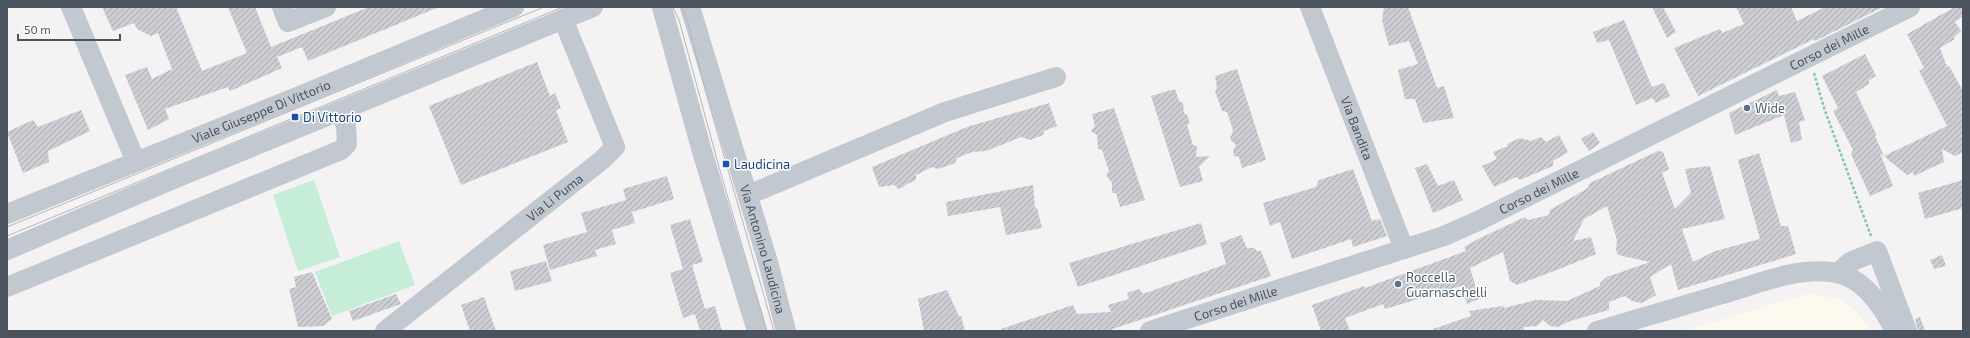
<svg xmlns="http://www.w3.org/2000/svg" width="1970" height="338" font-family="'Exo 2',sans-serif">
<defs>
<pattern id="building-hatch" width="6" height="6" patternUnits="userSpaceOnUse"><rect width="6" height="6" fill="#ccced4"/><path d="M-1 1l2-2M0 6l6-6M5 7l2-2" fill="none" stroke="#a8aaaf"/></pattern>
</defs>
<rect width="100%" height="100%" fill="#f4f2f2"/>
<path fill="#fcf9ee" d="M1810 293 1842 300 1858 313 1870 331H1684Z"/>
<path fill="#c5edd7" d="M314 180 340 257 298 271 273 195Z
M399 241 415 285 332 316 315 272Z"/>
<path fill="url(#building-hatch)" d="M102 7H176L202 71 247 53 228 7H255L271 47 369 7H439L308 61 302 47 277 57 282 68 230 91 228 87 165 109 169 119 148 130 125 75 147 67 152 79 172 69 158 33 151 36 137 29 134 23 113 31Z
M1384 7H1408L1437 88 1444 86 1454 118 1423 123 1415 99H1405L1398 70 1418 64 1409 41 1389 46 1382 21Z
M1652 7H1663L1676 32 1667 38Z
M1736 7H1791L1797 21 1825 7H1883L1815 41 1814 39 1698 96 1674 48 1720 29 1722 33 1744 24Z
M1955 7H1963V16L1955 22 1961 31 1954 37 1955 39 1940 48 1947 67 1949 66 1963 91V152L1955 156 1942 149 1944 162 1914 176 1913 172 1907 175 1880 153 1893 186 1870 196 1851 154 1853 150 1833 111 1838 108 1822 76 1865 54 1876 76 1869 80V84L1856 92 1876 134 1875 136 1884 156 1947 126 1919 71 1924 68 1907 34Z
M1624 20 1652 87 1664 83 1670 96 1656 103 1652 98 1636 105 1609 40 1597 43 1593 32Z
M537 62 550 96 555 93 561 108 556 110 568 142 461 185 429 106Z
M1237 69 1266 160 1242 168 1239 157 1234 156 1233 150 1236 145 1230 139 1233 130 1227 112 1222 111 1215 91 1217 88 1215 76Z
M1175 89 1179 101 1183 103 1184 113 1187 115 1190 123 1187 125 1193 145 1197 146 1196 157 1210 156 1199 167 1203 181 1180 187 1151 96Z
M1777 90 1779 96 1795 92 1805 120 1799 122 1802 140 1791 143 1784 115 1735 135 1729 113Z
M1049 103 1057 126 1044 131 1043 135 1030 140 1021 137 986 151 972 152 957 158 955 163 938 169 932 167 916 175V180L905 185 904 187 898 189 895 185 879 187 872 167 967 127Z
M1114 108 1145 200 1120 207 1116 193H1112V183L1106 175 1109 171 1102 150 1098 149 1097 135 1091 131 1095 126 1092 114Z
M81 110 90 131 48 151 49 162 23 173 7 132 33 120 38 127Z
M1593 132 1600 143 1589 151 1581 139Z
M1559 135 1568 152 1553 161V166L1520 180 1516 177 1494 187 1482 166 1497 159 1493 152 1508 146 1507 144 1520 138 1531 141 1541 137 1546 142Z
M1658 151 1663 152 1669 169 1662 173 1675 209 1691 193 1685 169 1710 166 1725 219 1682 229 1693 262 1715 251 1760 239 1738 160 1759 153 1781 226H1788L1796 254 1678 290 1671 264 1650 277 1656 295 1642 303 1632 301 1625 296 1609 302V310L1570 321 1558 327 1550 326 1543 320 1537 326 1524 327 1523 331H1434L1433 329 1471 316 1469 311 1503 306 1504 308 1536 300 1567 301 1600 286V283L1607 277 1650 262 1618 255 1616 250 1617 240 1607 206 1584 219 1573 241 1591 237 1596 254 1567 266 1517 285 1510 281 1503 252 1470 268 1479 299 1467 304 1461 286 1385 309 1383 304 1345 318 1350 331H1321L1312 305 1364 286 1365 288 1466 251 1464 247 1478 239 1525 217 1528 220 1549 215 1550 210 1588 188 1590 183Z
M1427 164 1438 186 1454 180 1463 200 1433 213 1415 168Z
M1353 169 1372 221 1380 219 1387 236 1353 247 1351 239 1292 259 1280 222 1270 226 1263 203 1316 187 1319 180Z
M667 176 674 199 632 212 635 223 612 230 616 244 595 250 597 256 550 270 543 245 587 232 581 213 626 200 623 189Z
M1963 180V208L1925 219 1918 193Z
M1033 185 1035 208H1037L1042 228 1006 235 1000 207 948 216 946 202Z
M690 219 703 262 692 265 705 309 715 306 722 331H700L695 314 683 318 670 273 683 269 670 225Z
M1201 223 1207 244 1078 287 1069 263Z
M1241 235 1247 248H1254L1257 251H1261L1271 276 1107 331H1001V329L1073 305 1077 314 1111 312 1108 305 1129 299 1127 293 1139 289 1143 294 1226 264 1220 243Z
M1942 255 1946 266 1934 269 1930 260Z
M546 261 552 281 515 291 510 271Z
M312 272 332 319 323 326 298 327 289 289 296 287 294 277Z
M947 290 959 316H961L965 331H924L918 299Z
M396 294 401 304 353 321 349 311Z
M484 297 496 331H470L461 305Z
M1920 317 1925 331H1918L1915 319Z"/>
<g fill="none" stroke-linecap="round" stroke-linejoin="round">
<path stroke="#7fc9aa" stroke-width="2.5" stroke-dasharray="3 2" stroke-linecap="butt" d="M1814 73 1824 108 1871 236"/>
<g stroke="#c1c8cf" stroke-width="20">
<path d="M71 7 136 162"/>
<path d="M282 7 288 22 326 7"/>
<path d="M662 7 701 148 757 331"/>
<path id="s1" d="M690 7 768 262 786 331"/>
<path id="s2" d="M1310 7 1404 249"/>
<path d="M748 195 945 112 1056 77"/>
<path id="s3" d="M7 214 297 97 514 7"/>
<path d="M7 250 171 180 593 7"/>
<path d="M1838 273 1850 262 1877 251 1907 331"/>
<path d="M7 287 341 150 347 144 346 126 340 111"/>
<path id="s4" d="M385 331 602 160 615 147 563 19"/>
<path id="s5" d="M1150 331 1444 236 1480 220 1910 7"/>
<path d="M1597 331C1638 319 1678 307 1719 295 1755 285 1800 265 1837 273 1865 279 1883 307 1895 331"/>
</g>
<path stroke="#b5b7bc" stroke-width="1" d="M673 7 679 20 719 167 767 331
M682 7 687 19 706 93 774 331
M7 227 544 7
M7 236 563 7"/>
</g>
<g fill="#5c6f8a" stroke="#fff" stroke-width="1.5">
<circle cx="1747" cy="108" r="4"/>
<circle cx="1398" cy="284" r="4"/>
</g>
<g fill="#1a4fb4" stroke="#fff" stroke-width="1.5">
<rect x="291" y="113" width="8" height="8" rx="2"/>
<rect x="722" y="160" width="8" height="8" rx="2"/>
</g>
<g text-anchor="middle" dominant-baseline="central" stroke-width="3" stroke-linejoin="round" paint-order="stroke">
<g font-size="13" fill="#4b545e" stroke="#fff">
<text stroke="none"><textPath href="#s5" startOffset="738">Corso dei Mille</textPath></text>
<text stroke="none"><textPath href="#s3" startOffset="274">Viale Giuseppe Di Vittorio</textPath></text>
<text stroke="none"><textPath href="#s2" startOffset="130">Via Bandita</textPath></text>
<text stroke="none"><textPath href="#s5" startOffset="414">Corso dei Mille</textPath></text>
<text stroke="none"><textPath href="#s4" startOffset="216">Via Li Puma</textPath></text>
<text stroke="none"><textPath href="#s1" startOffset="253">Via Antonino Laudicina</textPath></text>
<text stroke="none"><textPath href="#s5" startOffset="90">Corso dei Mille</textPath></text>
</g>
<g font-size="13" fill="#4e5e75" stroke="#fff" text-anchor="start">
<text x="1755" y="108">Wide</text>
<text x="1406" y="277">Roccella<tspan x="1406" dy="15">Guarnaschelli</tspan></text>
</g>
<g font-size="13" fill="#164399" stroke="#fff" text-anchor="start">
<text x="303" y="117">Di Vittorio</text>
<text x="734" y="164">Laudicina</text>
</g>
</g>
<rect width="1970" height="338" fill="none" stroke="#4b545e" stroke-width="16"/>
<path d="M18 34v6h102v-6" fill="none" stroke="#4b545e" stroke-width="2"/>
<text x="24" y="34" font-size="12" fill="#4b545e" stroke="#ffffff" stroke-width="3" paint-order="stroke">50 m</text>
</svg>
